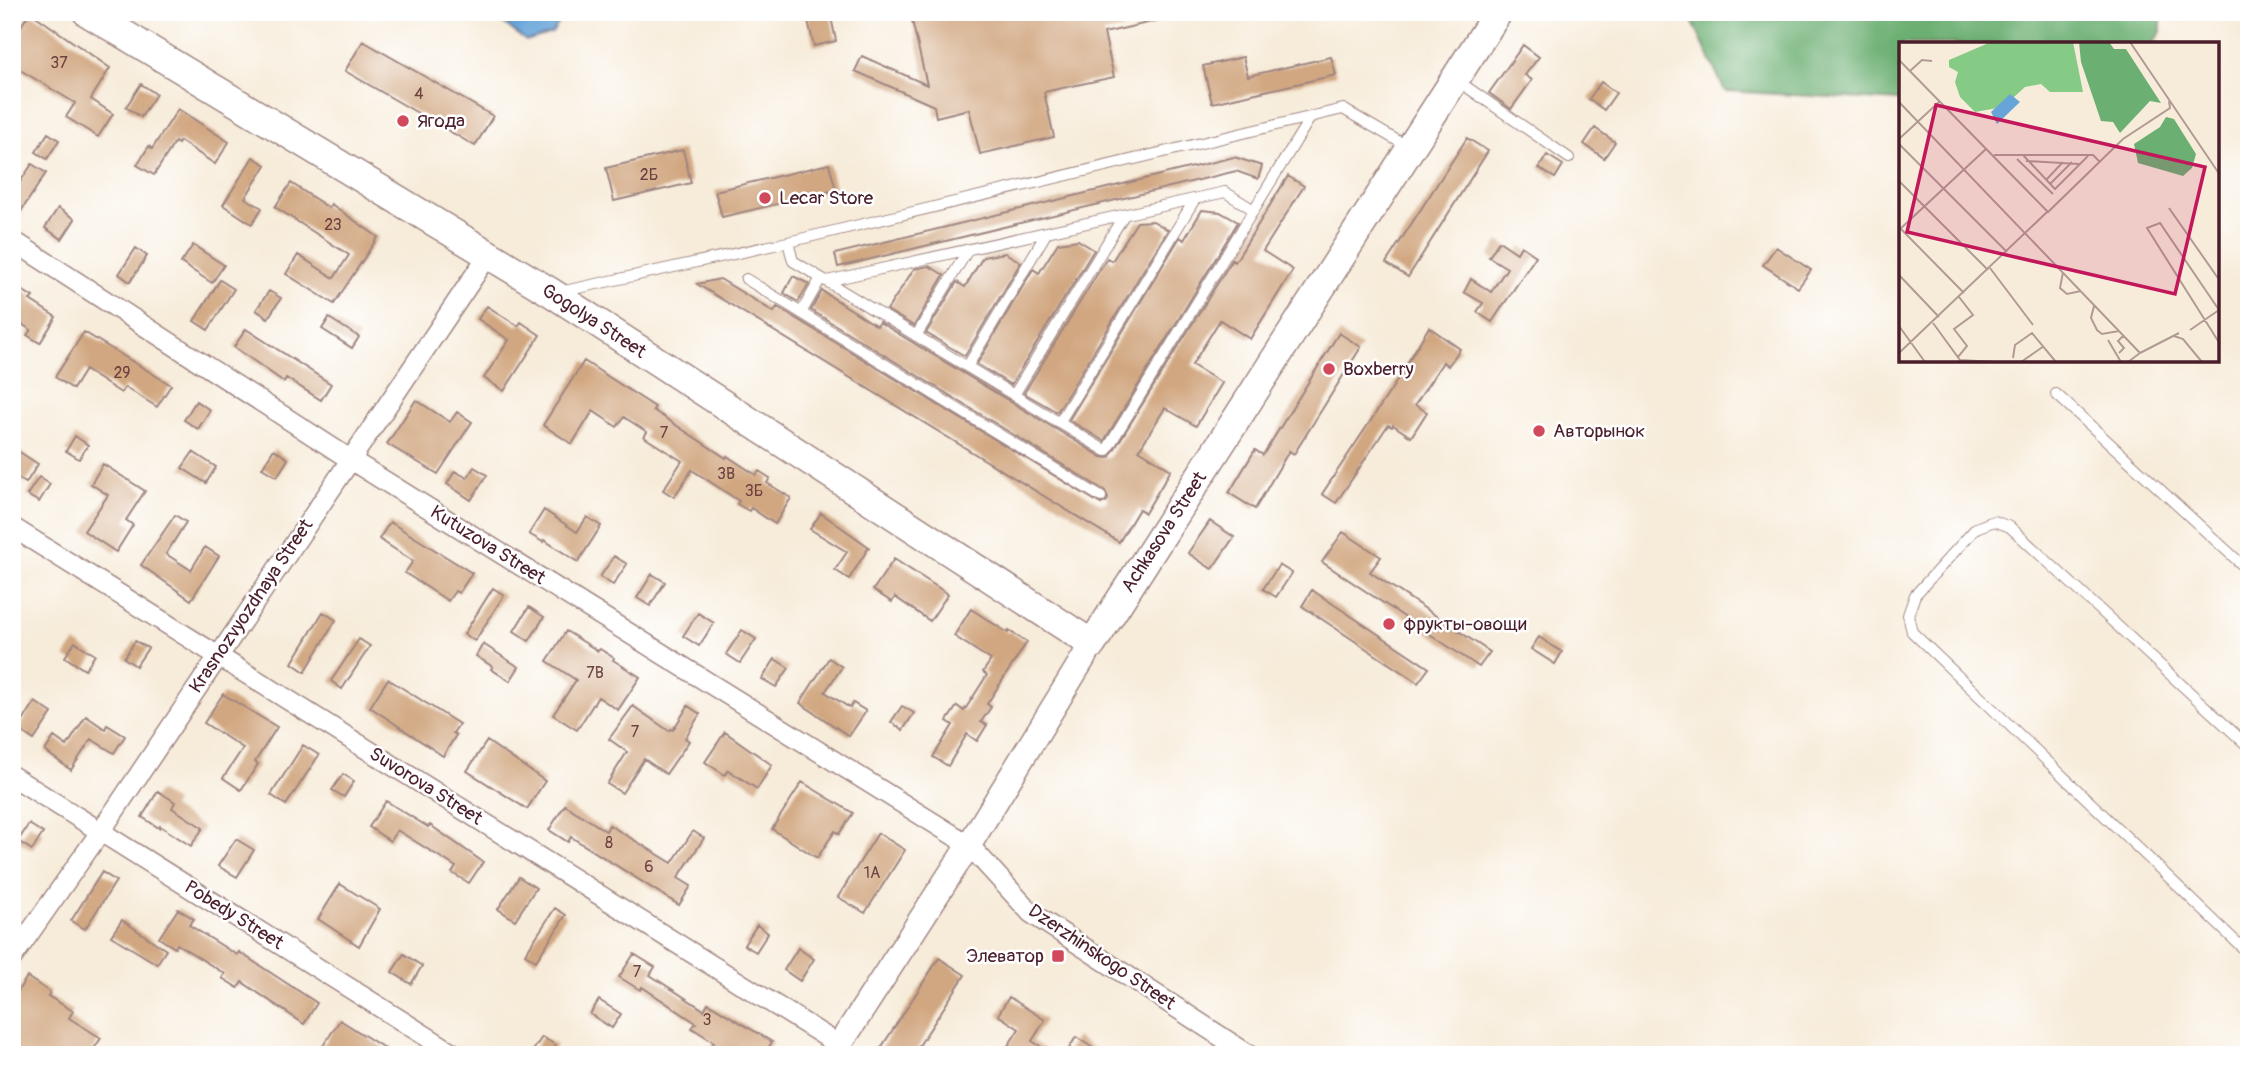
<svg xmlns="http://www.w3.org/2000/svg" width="2261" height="1067" font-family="Pangolin,sans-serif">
<rect width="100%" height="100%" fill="#fff"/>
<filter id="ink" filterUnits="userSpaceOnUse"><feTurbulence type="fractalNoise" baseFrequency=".0143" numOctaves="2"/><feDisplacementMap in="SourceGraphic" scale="14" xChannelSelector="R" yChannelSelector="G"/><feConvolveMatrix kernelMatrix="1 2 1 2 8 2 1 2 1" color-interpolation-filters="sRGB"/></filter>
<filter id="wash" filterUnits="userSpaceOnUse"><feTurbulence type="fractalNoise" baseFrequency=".00686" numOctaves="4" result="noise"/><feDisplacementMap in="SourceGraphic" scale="28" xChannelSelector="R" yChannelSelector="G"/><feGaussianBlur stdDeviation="1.57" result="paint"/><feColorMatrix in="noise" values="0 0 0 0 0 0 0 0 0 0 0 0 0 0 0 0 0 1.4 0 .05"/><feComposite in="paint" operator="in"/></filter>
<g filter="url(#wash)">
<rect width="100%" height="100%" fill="#f7ecda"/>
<path fill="#6caf72" stroke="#5b674e" stroke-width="2" d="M1688 12H2161V32L2152 44H1900V101L1725 91Z"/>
<path fill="#67a5d9" stroke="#586282" stroke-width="2" d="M490 12H566L552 33 526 41Z"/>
<g id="blocks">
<path fill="#d1a781" d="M30 12 110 68 91 99 113 114 98 137 66 117 75 103 12 65V40Z
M806 12H830L836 41 814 46Z
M910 12H1050L1051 15 1065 12H1168L1169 18 1104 33 1114 77 1044 92 1054 137 980 154 969 109 936 117 934 106 855 71 862 56 927 85Z
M363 41 493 116 475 146 345 71Z
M1523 45 1539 57 1525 75 1532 80 1511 109 1489 93Z
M1243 57 1248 76 1331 57 1336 75 1212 103 1203 66Z
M1601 82 1616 93 1604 110 1589 99Z
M141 84 156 94 141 117 126 107Z
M178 109 229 142 215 164 180 141 178 144 175 142 154 175 137 165 149 146 152 149Z
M1595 128 1615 142 1604 158 1584 144Z
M48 133 59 140 47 159 36 152Z
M1467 138 1488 151 1408 277 1386 263Z
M683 150 691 183 614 201 606 168Z
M1547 155 1563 165 1555 178 1539 168Z
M253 157 266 165 245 198 262 208 252 224 223 205Z
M1234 157 1262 166 1258 179 1236 171 838 267 835 254Z
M32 164 46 173 12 225V194Z
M829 164 836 190 722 217 715 191Z
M1288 176 1304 186 1263 251 1293 270 1250 339 1220 320 1192 365 1222 383 1196 426 1165 408 1139 450 1171 470 1145 513 1139 509 1119 542 697 284 720 279 774 312 777 307 1101 504 1107 501 1108 498 1105 491 811 310 822 291 877 326 879 322 1102 457 1109 458 1232 260 1235 262Z
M291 183 329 208 331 204 378 237 334 304 286 274 298 255 334 278 349 255 275 207Z
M58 208 75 219 62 239 45 228Z
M1202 210 1220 212 1238 222 1104 441 1069 420 1180 237 1184 240Z
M1153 221 1168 230 1057 412 1024 393 1107 258 1112 261 1137 222Z
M1078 240 1094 250 1011 385 977 364 1033 269 1039 273 1058 243Z
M1499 241 1517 253 1521 246 1536 256 1492 322 1477 312 1483 303 1464 292 1471 279 1491 292 1507 268 1489 257Z
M193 245 224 265 212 283 181 263Z
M1776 247 1811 270 1798 288 1763 265Z
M136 248 147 256 130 282 119 274Z
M1005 253 1021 262 965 356 926 333 957 282 965 287 983 257Z
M929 266 944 275 914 326 887 310 914 269Z
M793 276 809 284 798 302 784 293Z
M220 280 234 289 208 330 194 321Z
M12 284 33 297 30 300 56 317 40 343 27 335 31 330 12 318Z
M269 291 281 298 268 318 256 310Z
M487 306 518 326 521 322 540 335 504 391 484 378 509 340 478 319Z
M329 318 359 337 352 348 322 329Z
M1429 327 1460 349 1448 366 1443 362 1415 405 1427 412 1411 437 1393 425 1392 427 1388 425 1336 503 1322 494 1391 390Z
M246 329 331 384 321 400 286 378 284 382 234 347Z
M84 332 171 385 157 407 125 387 121 393 85 370 73 389 55 377Z
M1339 333 1361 347 1294 454 1289 451 1255 509 1229 493 1255 450 1263 455Z
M584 361 655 407 653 410 726 458 727 456 756 475 759 471 770 478 767 483 791 498 775 524 751 508 749 511 737 504 739 501 692 470 674 497 663 490 682 461 644 437 647 432 624 417 617 427 593 411 572 444 543 425Z
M416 400 450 422 457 412 472 422 438 474 387 444Z
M196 401 210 410 198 429 184 420Z
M75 436 88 445 79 459 66 451Z
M12 447 38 464 26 483 12 474Z
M274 449 288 459 277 477 262 468Z
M193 452 216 467 206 483 182 468Z
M103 464 145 491 126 520 133 525 116 552 84 531 108 495 91 484Z
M474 467 487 475 471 500 447 484 455 471 467 478Z
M39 477 50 484 39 502 27 495Z
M544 510 577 532 587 517 601 526 578 562 544 540 543 542 529 534Z
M821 513 869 547 849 579 835 570 847 552 810 529Z
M175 515 186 522 166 554 191 570 205 547 219 556 191 600 141 565Z
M1210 521 1234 537 1212 569 1188 553Z
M390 522 472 573 459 593 455 591 448 601 405 573 413 561 379 539Z
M1343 532 1381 557 1370 572 1490 652 1479 667 1322 562Z
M614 556 627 564 613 585 600 577Z
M894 559 948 594 930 621 895 597 892 602 873 590Z
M1279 565 1292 573 1276 597 1263 589Z
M652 574 665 582 650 606 637 598Z
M493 588 504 595 475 641 464 634Z
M1312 590 1429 668 1418 683 1302 606Z
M529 607 544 617 529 641 514 631Z
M971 609 1008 633 1009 631 1027 642 987 704 991 707 981 722 987 725 977 741 967 734 948 766 933 757 953 725 947 721 957 706 964 711 987 675 983 672 991 660 954 636Z
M323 612 336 620 305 672 292 663Z
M698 613 714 623 699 646 683 636Z
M742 630 756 639 740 663 726 654Z
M566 631 598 651 600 649 614 658 613 660 640 677 618 710 598 697 577 730 553 715 576 680 547 661Z
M1539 637 1562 652 1555 664 1531 649Z
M359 639 370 646 342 689 331 681Z
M135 641 148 648 136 666 124 658Z
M75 642 95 655 85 670 65 657Z
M483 644 519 667 510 681 491 669 493 667 476 656Z
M829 658 842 667 825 692 850 708 853 703 866 711 849 736 800 703Z
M775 659 789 668 776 687 762 679Z
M388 679 459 724 453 733 456 735 443 756 370 707Z
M223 694 277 727 255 762 258 764 241 790 223 778 243 748 204 723Z
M35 702 52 713 34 740 18 729Z
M633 706 669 731 671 729 673 730 688 706 700 714 685 738 689 741 666 774 644 759 622 793 607 784 627 752 609 739Z
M902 706 914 713 903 730 891 722Z
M86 716 105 729 107 725 125 736 114 753 91 739 71 770 45 751 54 737 67 746Z
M725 732 772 765 757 789 728 770 725 775 705 762Z
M487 741 545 781 527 809 467 771Z
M303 745 319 755 286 805 271 795Z
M343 774 354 781 344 797 332 790Z
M802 782 853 813 839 834 835 831 817 858 772 829Z
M158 791 175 802 172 808 203 828 191 846 160 826 159 828 142 817Z
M386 801 428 827 430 825 483 862 469 883 452 873 456 867 397 830 390 841 369 827Z
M565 805 606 831 609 825 672 863 693 831 704 838 678 878 691 886 679 905 571 837 568 842 549 830Z
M29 824 43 833 32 850 18 841Z
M878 833 905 850 865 913 838 897Z
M236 839 254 850 237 877 218 866Z
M102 872 116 881 85 929 71 921Z
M519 877 536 888 515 920 498 909Z
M340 884 380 909 359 946 318 919Z
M555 908 566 915 536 961 525 954Z
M178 909 194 919 189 925 237 955 239 952 317 1003 304 1024 242 982 238 988 222 978 225 974 177 944 175 948 159 938Z
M122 920 166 950 157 964 111 936Z
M757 925 768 933 756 952 744 945Z
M798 948 814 959 800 981 784 970Z
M404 954 422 966 411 984 392 972Z
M634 954 655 967 650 975 704 1010 708 1003 772 1042 764 1055H706L714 1042 692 1028 696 1023 642 987 640 990 619 977Z
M939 958 965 975 913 1055H892L881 1048Z
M27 977 50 992 48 996 73 1011 69 1018 101 1038 90 1055H12V1000Z
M1009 997 1045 1020 1032 1041 1054 1055H1002L1019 1029 998 1015Z
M599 1000 621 1014 612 1028 590 1014Z
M340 1020 395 1055H317Z
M542 1037 556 1045 550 1055H530Z
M1076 1037 1104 1055H1065Z"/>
</g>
</g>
<g filter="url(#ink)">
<use href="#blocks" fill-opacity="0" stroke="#a08682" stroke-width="2"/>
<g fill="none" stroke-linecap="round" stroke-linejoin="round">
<defs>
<path id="service" d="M1458 81 1569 158
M788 242 793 261 1106 451 1310 118
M746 279 1101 497
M827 281 1225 192 1254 210
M560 292 788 242 1343 109 1410 148
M801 313 821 278
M916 336 968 250
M967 367 1047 232
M2056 394 2249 571
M1014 395 1124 215
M1059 423 1195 199
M2249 747 2010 527 1994 521 1976 528 1915 595 1908 615 1912 632 2249 954"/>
<path id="minor" d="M12 240 351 460 969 845 1031 913 1249 1055
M12 527 839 1045
M12 776 456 1055
M12 958 101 831 489 254"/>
<path id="tertiary" d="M833 1055 969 845 1092 644"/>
<path id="secondary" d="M87 12 552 293 1092 644 1498 12"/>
</defs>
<use href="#service" stroke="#a08682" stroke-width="12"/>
<use href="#minor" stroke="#a08682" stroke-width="22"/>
<use href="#tertiary" stroke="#a08682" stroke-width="27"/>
<use href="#secondary" stroke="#a08682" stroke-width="31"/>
<use href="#service" stroke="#fff" stroke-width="10"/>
<use href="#minor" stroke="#fff" stroke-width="19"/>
<use href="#tertiary" stroke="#fff" stroke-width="24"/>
<use href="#secondary" stroke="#fff" stroke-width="28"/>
</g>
</g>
<g fill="#d1495b" stroke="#fff" stroke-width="2.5">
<circle cx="403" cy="121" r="7"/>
<circle cx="765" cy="198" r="7"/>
<circle cx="1329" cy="369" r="7"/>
<circle cx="1539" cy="431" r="7"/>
<circle cx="1389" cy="624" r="7"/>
<rect x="1051" y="949" width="14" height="14" rx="3.5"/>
</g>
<g text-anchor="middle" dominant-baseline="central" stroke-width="5" stroke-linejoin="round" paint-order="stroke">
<g font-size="16" fill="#6c4140">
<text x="59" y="63">37</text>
<text x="419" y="94">4</text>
<text x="649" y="175">2Б</text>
<text x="333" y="225">23</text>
<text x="122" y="373">29</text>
<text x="664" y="433">7</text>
<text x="726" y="474">3В</text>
<text x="754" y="491">3Б</text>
<text x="595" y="673">7В</text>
<text x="635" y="732">7</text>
<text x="609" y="843">8</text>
<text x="649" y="867">6</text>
<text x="872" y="873">1А</text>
<text x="637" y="972">7</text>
<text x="707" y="1020">3</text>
</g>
<g font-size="19" fill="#4a1f2b" stroke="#fff" text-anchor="start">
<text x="417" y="121">Ягода</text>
<text x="779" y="198">Lecar Store</text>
<text x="1343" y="369">Boxberry</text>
<text x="1553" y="431">Авторынок</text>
<text x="1403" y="624">фрукты-овощи</text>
<text x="1044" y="956" text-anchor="end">Элеватор</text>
</g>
<g font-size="19" fill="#4a1f2b" stroke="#fff">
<text transform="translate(594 321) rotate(33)">Gogolya Street</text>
<text transform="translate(1164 532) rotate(-57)">Achkasova Street</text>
<text transform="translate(488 545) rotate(32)">Kutuzova Street</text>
<text transform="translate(251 606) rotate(-56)">Krasnozvyozdnaya Street</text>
<text transform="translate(426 786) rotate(32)">Suvorova Street</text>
<text transform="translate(234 915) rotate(32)">Pobedy Street</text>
<text transform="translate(1102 957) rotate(34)">Dzerzhinskogo Street</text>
</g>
</g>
<g transform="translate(1899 42)">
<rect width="320" height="320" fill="#f7ecda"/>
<path d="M92 0H174L184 50H151L142 42 126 45 104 65 76 70 61 55 56 40 59 30 50 25V18Z" fill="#86cb85"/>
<path d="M180 0H210L215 7H227L262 61 251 59 221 91 214 80 202 79 182 20ZM267 75 275 77 297 112 293 126 284 134 239 121 235 102 261 85Z" fill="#6caf72"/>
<path d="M111 52 121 60 98 82 92 70Z" fill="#67a5d9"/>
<path fill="none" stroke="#b29a94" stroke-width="2" d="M231 0 321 133M0 18 149 170 224 97 271 66 270 59M11 29 23 18 33 19M0 60 241 311 229 320M0 97 40 60M0 102 108 210M95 113H194L200 119M124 113 156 147 189 114M118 117 154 152M127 119 180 122M147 138 164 120M0 139 89 228M151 142 173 120M270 166 321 239M1 186 65 251M0 188 87 107M91 226 134 283M164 230 161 246 168 252 182 249M0 233 40 275M195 264 192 276 198 288 203 292 220 289M320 268 261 181 248 186 321 302M34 281 61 318 97 320M0 284 26 320M291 288 320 268M275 294 284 297 303 320M209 298 222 320M0 311 148 170M220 311 225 306 219 299 224 294M241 311 280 291M59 315 68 304 55 287 74 273 60 255M114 316 116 303 133 291 157 320M122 320 145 304"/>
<path fill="#c2185b" fill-opacity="0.15" stroke="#c2185b" stroke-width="3.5" d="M37 63 306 125 276 252 8 190Z"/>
<rect width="320" height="320" fill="none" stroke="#4a1f2b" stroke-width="3.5"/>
</g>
<rect width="2261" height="1067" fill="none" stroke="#fff" stroke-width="42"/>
</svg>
